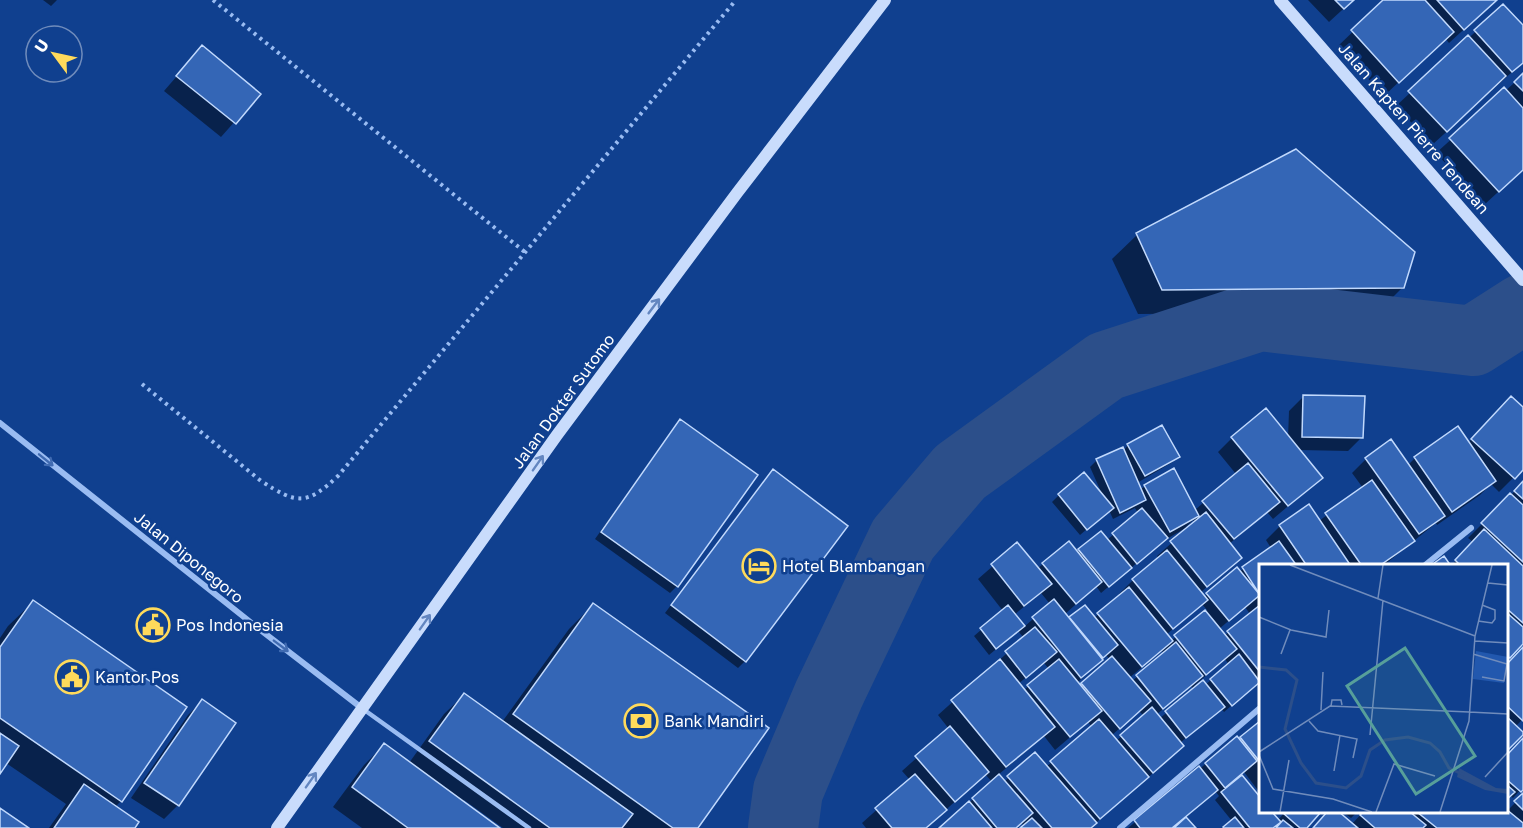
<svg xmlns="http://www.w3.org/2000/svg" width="1523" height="828" font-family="'Golos Text',sans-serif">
<rect width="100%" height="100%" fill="#10408f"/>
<path fill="#0007" fill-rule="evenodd" d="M43 0H57L51 6Z
M1308 0H1353L1329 22Z
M1386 0H1496L1449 43 1445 38 1384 96 1338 46Z
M1503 6 1523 27V62L1432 145 1396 106Z
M202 47 259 94 221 137 164 91Z
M1523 75V169L1484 205 1436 153Z
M1137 235 1403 287 1378 312 1138 314 1112 259Z
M1303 397 1362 437 1348 451 1299 450 1321 478 1273 519 1267 512 1229 544 1240 557 1200 593 1204 597 1237 569 1239 572 1271 548 1266 540 1280 526 1319 521 1363 488 1352 473 1366 459 1408 465 1415 458 1468 443 1497 412 1523 409V468L1499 492 1491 484 1480 495 1437 525 1436 523 1383 566H1260L1259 682 1224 712 1221 708 1180 743 1182 746 1168 760 1090 828H1023L1024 826 1021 823 1016 828H941L992 782 985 774 926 828H866L862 823 910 780 902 771 949 729 938 715 1024 638 1018 631 989 655 974 636 1003 611 978 579 1017 545 1037 569 1068 543 1076 553 1101 533 1107 540 1138 513 1135 508 1113 519 1109 510 1080 535 1052 502 1059 495 1084 474 1102 494 1090 467 1097 460 1123 451 1128 445 1178 456 1171 463 1137 483 1140 490 1145 486 1195 510 1236 474 1218 452 1232 438H1288L1289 411ZM1193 520 1195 523 1188 529 1186 527ZM1184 529 1185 531 1157 556 1159 559 1133 580 1119 594 1120 596 1094 618 1084 607 1069 620 1064 615 1096 586 1101 593 1163 541ZM1041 593 1050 604 1024 627 1014 615ZM1202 604 1207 610 1171 641 1166 635ZM1245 607 1250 614 1224 636 1219 629ZM1162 651 1164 654 1132 681 1129 678ZM1106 655 1110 660 1080 686 1077 683ZM1225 659 1229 665 1205 685 1196 688 1194 686ZM1044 663 1049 669 1024 690 1018 684ZM1191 686 1194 690 1159 719 1156 715ZM1139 711 1144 716 1116 741 1111 736ZM1088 722 1092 727 1046 767 1035 754 1004 782 998 775 1044 736 1055 750Z
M680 421 677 586 670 593 595 539 674 428Z
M773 471 745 661 738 668 665 613Z
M1523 483V642L1506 660V566H1451L1473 542 1468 538Z
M33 602 121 801 115 807 133 828H49L66 804 6 763 0 772V638L8 626Z
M593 605 696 828H503L464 800 463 803 497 828H362L333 807 364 765 384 745 409 763 444 714 464 695 502 722 569 629Z
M1523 649V719L1515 727 1506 750V666Z
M202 701 234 723 178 805 164 819 131 798 188 715Z
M1260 723V793L1244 772 1240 775 1260 799V812H1270L1278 820 1285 812H1319L1306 828H1277L1281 824 1278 822 1272 828H1223L1232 821 1215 800 1219 796 1215 791 1185 818 1194 828H1128L1237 738 1239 741Z
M1523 740V787L1513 798 1510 795 1506 798V757Z
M1523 795V828H1313L1329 812H1336L1352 824 1363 812H1506Z
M1343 812H1357L1351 818Z"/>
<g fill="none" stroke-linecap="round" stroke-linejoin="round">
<path stroke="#2c4f8a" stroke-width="70" d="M783 828 788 791 829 694 903 539 960 472 1106 366 1260 316 1473 341 1523 309"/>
</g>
<path fill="#3466b6" stroke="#c1d9fd" stroke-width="1.5" d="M1335 0H1354L1344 9Z
M1383 0H1425L1454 32 1399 83 1351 30Z
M1437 0H1497L1464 30Z
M1503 4 1523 25V63L1512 72 1474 30Z
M1468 35 1506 76 1447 132 1408 91Z
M202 45 261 94 236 124 176 76Z
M1523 73V91L1514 82Z
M1504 87 1523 108V170L1499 192 1449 138Z
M1296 149 1415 252 1404 288 1162 290 1136 233Z
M1303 395 1365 396 1363 438 1302 437Z
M1511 396 1523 407V470L1515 479 1471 439Z
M1266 408 1323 478 1288 506 1231 437Z
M680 419 758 475 678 587 601 532Z
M1162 425 1180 457 1145 476 1127 444Z
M1458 426 1496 481 1452 512 1414 457Z
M1391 439 1445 516 1419 534 1365 458Z
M1123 447 1146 500 1120 513 1096 459Z
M1248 463 1280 502 1234 539 1202 501Z
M1174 468 1199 516 1170 532 1144 485Z
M773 469 848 526 746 662 671 605Z
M1084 472 1114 508 1087 530 1058 494Z
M1372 480 1415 541 1379 566H1362L1325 513Z
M1523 481V499L1514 491Z
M1510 493 1523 505V562L1481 523Z
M1309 504 1351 566H1307L1279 525Z
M1142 508 1168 538 1137 564 1112 533Z
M1206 512 1242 558 1207 587 1170 541Z
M1484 529 1523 566V623L1506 608V566H1461L1455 560Z
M1101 531 1132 568 1109 587 1078 549Z
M1069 541 1102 582 1076 604 1042 563Z
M1279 541 1297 566H1260V595L1242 567Z
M1017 542 1052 584 1024 606 991 564Z
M1167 550 1208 600 1173 629 1132 579Z
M1444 556 1451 566H1430Z
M1237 567 1260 595 1229 621 1206 593Z
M1129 587 1173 641 1142 667 1097 613Z
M1054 599 1103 660 1081 678 1032 617Z
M33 600 187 707 122 802 0 718V647Z
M593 603 769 728 698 828H673L513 714Z
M1008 605 1025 626 996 649 980 628Z
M1085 605 1118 645 1103 658 1069 617Z
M1260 605V672L1227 631Z
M1205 610 1237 649 1206 675 1174 635Z
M1506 612 1523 627V644L1510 658 1506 655Z
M1035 627 1057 652 1026 678 1005 651Z
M1176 642 1203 676 1163 709 1136 675Z
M1523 647V721L1506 705V665Z
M1239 654 1260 682 1232 706 1210 679Z
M1112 656 1151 701 1120 729 1081 683Z
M1000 659 1055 727 1006 767 951 700Z
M1059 659 1102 711 1070 737 1027 685Z
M1203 680 1225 707 1186 738 1165 711Z
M464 693 633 814 622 828H550L429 741Z
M202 699 236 723 179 806 144 783Z
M1152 707 1184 746 1153 773 1120 735Z
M1506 716 1523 732V735L1506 752Z
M1099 719 1149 777 1100 819 1050 761Z
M1260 721V762L1240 737Z
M950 726 989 772 955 802 915 756Z
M0 733 19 746 0 774Z
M1237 736 1257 761 1225 788 1205 763Z
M1523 738V790L1521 792 1506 779V756Z
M384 743 500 828H408L352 787Z
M1035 752 1097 823 1091 828H1052L1007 776Z
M1199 766 1218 790 1172 828H1140L1134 820Z
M915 774 947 810 926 828H892L875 808Z
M999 774 1033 813 1016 828H997L972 798Z
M1242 775 1260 797V812H1272L1281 822 1273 828H1250L1221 792Z
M84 784 139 822 135 828H54Z
M1506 784 1515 792 1506 800Z
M1523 793V810L1514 801Z
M969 801 992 828H939Z
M0 808 29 828H0Z
M1506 809 1523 823V828H1437L1417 812H1506Z
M1284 812H1321L1307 828H1300L1283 813Z
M1327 812H1339L1358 828H1313Z
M1363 812H1410L1426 825 1423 828H1375L1360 815Z
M1186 817 1196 828H1174Z
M1235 817 1244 828H1224L1223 827Z
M1032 818 1042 828H1020Z
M1283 820 1293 828H1276Z"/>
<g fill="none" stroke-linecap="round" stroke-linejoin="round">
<path stroke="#9abcf2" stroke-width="4" stroke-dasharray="3 4.5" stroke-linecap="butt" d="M213 0 526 253
M142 384 261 481C297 504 306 506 338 476L736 0"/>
<path stroke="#9abcf2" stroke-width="4.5" d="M363 709 529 828"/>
<path stroke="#9abcf2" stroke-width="6" d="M0 423 254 625 363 709
M1424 566 1471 528
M1120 828 1260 708"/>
<path stroke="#c9dcfc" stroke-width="12" d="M1280 0 1523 280
M277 828 557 435 737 193 885 0"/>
</g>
<defs><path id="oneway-shaft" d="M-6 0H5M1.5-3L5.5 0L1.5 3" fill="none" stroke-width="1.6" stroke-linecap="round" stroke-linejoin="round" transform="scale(1.5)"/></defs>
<g stroke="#6386c0">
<use href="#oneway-shaft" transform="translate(654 306) rotate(-53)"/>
<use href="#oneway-shaft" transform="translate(538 463) rotate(-55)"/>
<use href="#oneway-shaft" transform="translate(425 622) rotate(-55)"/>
<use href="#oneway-shaft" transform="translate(311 780) rotate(-55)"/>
</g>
<g stroke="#406bb2">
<use href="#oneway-shaft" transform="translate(46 460) rotate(39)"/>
<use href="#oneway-shaft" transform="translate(281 646) rotate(37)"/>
</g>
<defs>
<symbol id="hotel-ring" viewBox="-11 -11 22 22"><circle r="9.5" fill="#10408f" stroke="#ffda5b" stroke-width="1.5"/><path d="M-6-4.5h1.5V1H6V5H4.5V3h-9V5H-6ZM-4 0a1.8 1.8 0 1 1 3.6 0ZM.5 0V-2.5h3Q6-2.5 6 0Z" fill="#ffda5b"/></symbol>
<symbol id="civic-ring" viewBox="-11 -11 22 22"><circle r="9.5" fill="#10408f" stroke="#ffda5b" stroke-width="1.5"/><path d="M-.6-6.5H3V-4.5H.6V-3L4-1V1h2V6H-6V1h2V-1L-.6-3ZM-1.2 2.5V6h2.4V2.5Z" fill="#ffda5b"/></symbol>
<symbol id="bank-ring" viewBox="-11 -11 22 22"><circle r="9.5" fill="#10408f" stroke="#ffda5b" stroke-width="1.5"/><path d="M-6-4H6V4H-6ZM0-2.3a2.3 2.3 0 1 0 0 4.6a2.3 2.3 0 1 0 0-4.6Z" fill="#ffda5b"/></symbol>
</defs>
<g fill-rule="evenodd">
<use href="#hotel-ring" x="740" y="547" width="38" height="38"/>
<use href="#civic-ring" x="134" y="606" width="38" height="38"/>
<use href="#civic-ring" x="53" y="658" width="38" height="38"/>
<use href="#bank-ring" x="622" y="702" width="38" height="38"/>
</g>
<g text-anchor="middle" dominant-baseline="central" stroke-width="5" stroke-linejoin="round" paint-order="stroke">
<g font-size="16" fill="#fff" stroke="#10408f">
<text transform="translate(1414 128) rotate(49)">Jalan Kapten Pierre Tendean</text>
<text transform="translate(563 401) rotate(-54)">Jalan Dokter Sutomo</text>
<text transform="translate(189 557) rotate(39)">Jalan Diponegoro</text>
</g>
<g font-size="16" fill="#fff" stroke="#10408f" text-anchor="start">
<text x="782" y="566">Hotel Blambangan</text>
<text x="176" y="625">Pos Indonesia</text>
<text x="95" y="677">Kantor Pos</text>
<text x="664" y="721">Bank Mandiri</text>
</g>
</g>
<g transform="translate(1259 564)">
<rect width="249" height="249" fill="#10408f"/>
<path d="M217 87 249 93 245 119 214 115Z" fill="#2258ae"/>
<path d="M200 204 237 224 249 225V230L226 226 198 213Z" fill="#2c4f8a"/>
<path fill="none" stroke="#2c4f8a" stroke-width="3" d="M0 103 27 106 38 116 26 165 42 199 57 219 87 224 102 212 111 186 126 176 149 173 171 179 181 188 190 204 205 211"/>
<path fill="none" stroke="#708cbc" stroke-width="1.5" d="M31 1 216 72M229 19 249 21M119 34 124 1M0 53 32 66 67 73 70 46M219 57 233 59 236 55V46L223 41M216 77 249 79M22 90 31 66M214 90 248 100 245 117 223 113M72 142 73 136H82L83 141M62 146 64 108M210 148 249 150M50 157 59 167 98 175 94 194M111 171 124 36M0 188 71 142 210 148M0 191 14 225 74 235 113 248M75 207 81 171M226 213 249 188M21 248 30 196M117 248 135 200 176 212M181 248 210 157 216 72 233 1"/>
<path fill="#579f9a" fill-opacity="0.15" stroke="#579f9a" stroke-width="3" d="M146 84 216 192 157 230 88 122Z"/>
<rect width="249" height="249" fill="none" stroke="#fff" stroke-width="3"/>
</g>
<g transform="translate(54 54) rotate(303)"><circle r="28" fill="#10408f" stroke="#708cbc" stroke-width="1.5"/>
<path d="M0-4.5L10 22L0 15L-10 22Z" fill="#ffda5b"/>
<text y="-9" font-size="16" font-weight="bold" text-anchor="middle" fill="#ffffff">U</text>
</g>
</svg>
